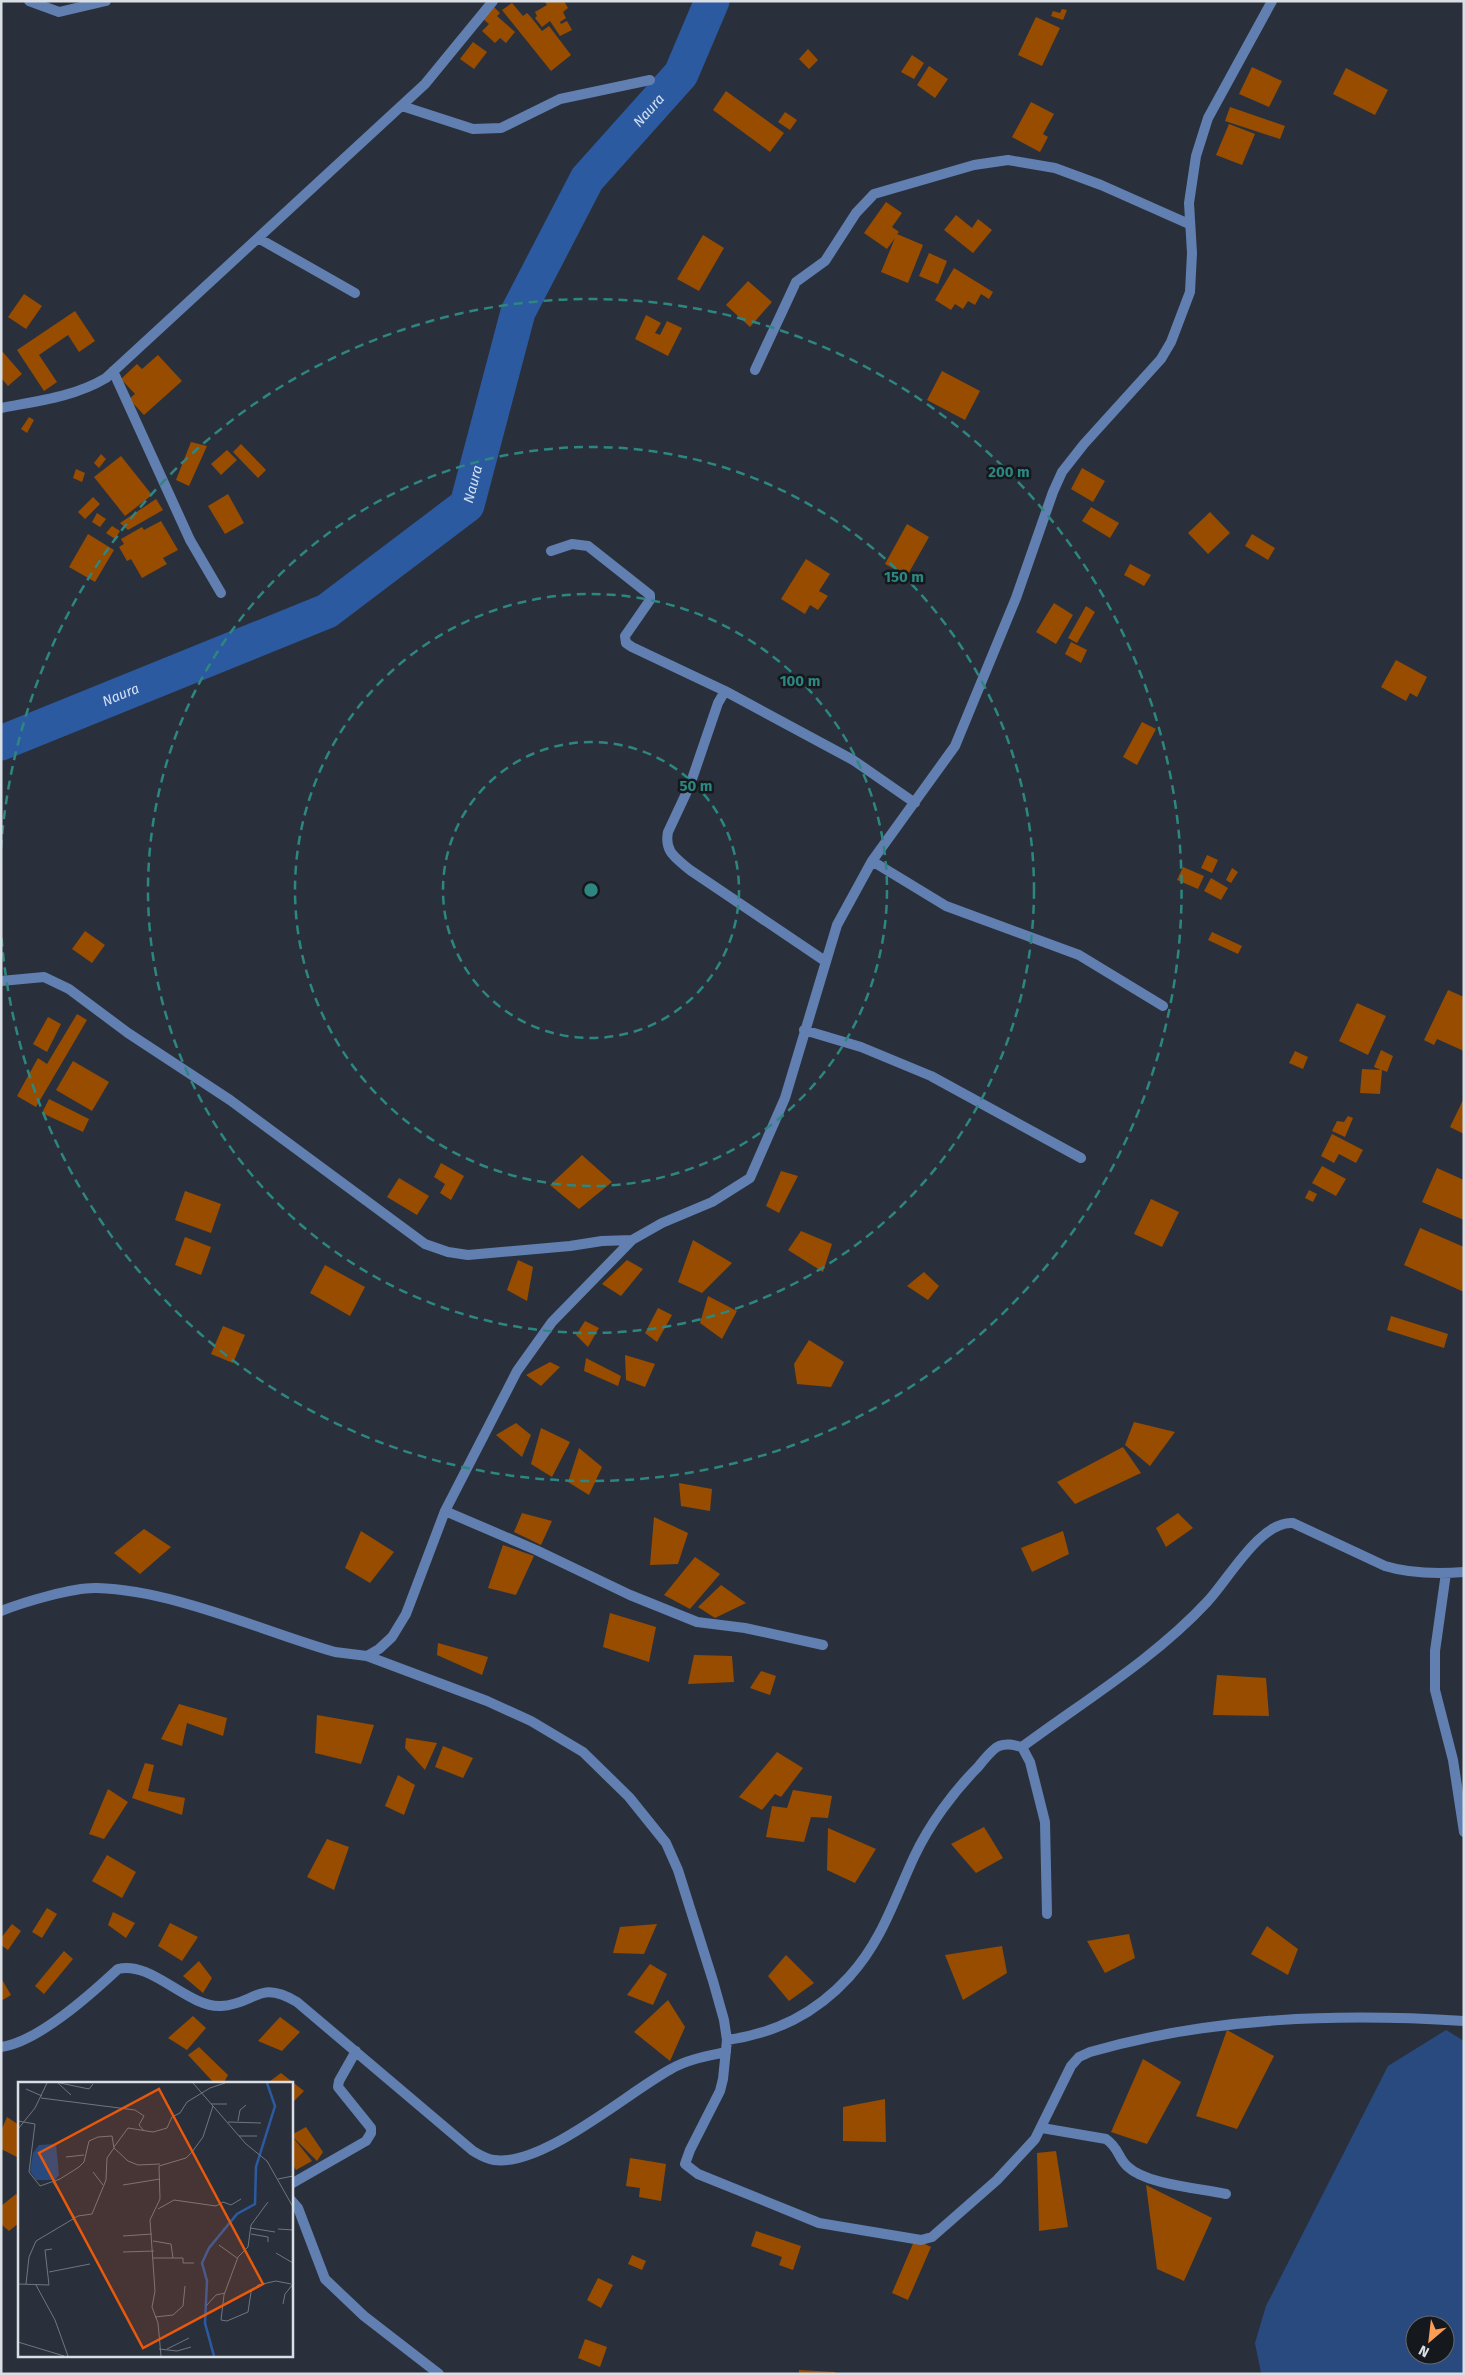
<svg xmlns="http://www.w3.org/2000/svg" width="1465" height="2375" font-family="'Fira Sans',sans-serif">
<rect width="100%" height="100%" fill="#2a303b"/>
<path fill="#294a7e" fill-rule="evenodd" d="M1446 2030 1464 2041V2374L1261 2373 1255 2343 1266 2306 1388 2066ZM1415 2325H1445V2355H1415Z"/>
<g fill="none" stroke-linecap="round" stroke-linejoin="round">
<path stroke="#2c5aa0" stroke-width="35" id="s1" d="M1 743 327 611 467 505 518 312 587 179 681 74 712 1"/>
</g>
<path fill="#974c00" d="M544 1H564L568 8 563 12 566 18 560 22 561 24 567 21 572 30 560 36 550 21 542 27 535 18 537 16 535 12 547 5Z
M512 3 523 16 527 13 530 16 542 31 549 26 571 55 551 71 502 10Z
M494 7 500 13 497 16 515 32 506 43 500 38 495 43 482 31 489 24 483 19Z
M1062 9 1067 10 1063 20 1051 16 1053 11 1060 13Z
M1036 17 1060 28 1042 66 1018 55Z
M473 42 487 52 474 69 460 59Z
M808 49 818 60 809 69 799 59Z
M912 55 924 63 914 79 901 72Z
M929 66 948 79 935 98 917 85Z
M1252 67 1282 81 1269 107 1239 94Z
M1346 68 1388 90 1375 115 1333 94Z
M726 91 784 133 770 152 713 110Z
M1031 102 1054 114 1043 134 1048 137 1040 152 1012 137Z
M1230 107 1285 126 1280 139 1225 121Z
M785 112 797 120 790 130 778 122Z
M1229 124 1255 134 1242 165 1216 155Z
M886 202 902 213 892 227 899 232 897 234 923 245 908 283 881 272 895 238 887 249 864 233Z
M956 215 972 228 978 219 992 230 973 253 944 230Z
M703 235 724 248 699 291 677 279Z
M929 253 947 261 938 284 919 276Z
M954 268 993 292 989 299 981 294 975 305 968 301 963 309 955 304 951 310 935 300Z
M748 281 772 302 750 327 726 305Z
M24 294 42 306 26 329 8 317Z
M75 311 95 341 79 352 68 335 39 355 57 382 44 391 17 350Z
M646 315 661 323 655 333 660 335 667 321 682 328 668 356 635 339Z
M1 350 22 374 8 386 1 378Z
M158 355 182 381 144 415 129 399 135 394 121 379 137 364 142 369Z
M942 371 980 391 965 420 927 400Z
M29 417 34 420 27 433 21 429Z
M191 442 207 446 189 486 176 480Z
M241 444 266 470 258 478 233 452Z
M227 450 237 460 221 475 211 464Z
M101 454 106 459 99 468 94 463Z
M121 456 152 495 125 516 94 477Z
M1082 468 1105 481 1093 502 1071 489Z
M76 469 85 473 82 482 73 478Z
M228 494 244 523 225 534 208 506Z
M93 497 100 504 85 519 78 512Z
M156 499 163 510 128 530 120 523Z
M1091 507 1119 523 1110 538 1082 521Z
M1210 512 1230 533 1208 554 1188 533Z
M97 513 106 519 100 527 92 522Z
M161 521 178 550 163 558 167 564 142 578 131 559 127 561 119 547 124 544 121 539 142 527 144 530Z
M907 524 929 537 907 576 885 564Z
M112 526 120 531 115 539 106 533Z
M88 534 114 550 95 582 69 567Z
M1252 534 1275 548 1268 560 1245 546Z
M806 559 830 574 819 591 828 596 818 610 810 605 805 614 781 599Z
M1130 564 1151 575 1144 586 1124 575Z
M1054 603 1073 615 1056 644 1036 632Z
M1086 606 1095 612 1077 643 1068 638Z
M1071 642 1087 650 1081 663 1065 654Z
M1396 660 1427 677 1417 697 1410 693 1406 701 1381 687Z
M1142 722 1156 729 1137 765 1123 757Z
M1207 855 1218 860 1212 873 1201 868Z
M1183 867 1204 876 1198 889 1177 880Z
M1232 868 1238 872 1231 883 1226 880Z
M1211 878 1228 888 1221 900 1204 891Z
M85 931 105 945 92 963 72 949Z
M1212 932 1242 946 1238 954 1208 940Z
M1448 990 1464 997V1051L1437 1039 1434 1045 1424 1040Z
M1357 1003 1386 1016 1368 1055 1339 1041Z
M77 1014 87 1020 36 1107 17 1096 38 1058 47 1064Z
M48 1017 61 1024 47 1052 33 1044Z
M1381 1050 1393 1056 1387 1072 1382 1070 1380 1094 1360 1093 1362 1069 1381 1070 1374 1067Z
M1295 1051 1308 1057 1303 1069 1289 1063Z
M73 1061 109 1082 92 1111 56 1090Z
M1464 1098V1134L1450 1127Z
M49 1099 89 1119 83 1132 42 1113Z
M1348 1116 1353 1118 1345 1137 1332 1131 1337 1121 1344 1122Z
M1332 1134 1363 1150 1356 1163 1339 1154 1334 1163 1321 1156Z
M582 1155 612 1182 579 1209 550 1185Z
M441 1163 464 1176 451 1200 440 1193 445 1184 434 1177Z
M1322 1166 1346 1179 1336 1196 1312 1183Z
M1437 1168 1464 1180V1220L1422 1202Z
M781 1171 798 1176 779 1213 766 1206Z
M399 1178 429 1196 417 1215 387 1197Z
M1309 1190 1317 1194 1313 1202 1305 1198Z
M185 1191 221 1204 211 1233 175 1220Z
M1151 1199 1179 1212 1162 1247 1134 1234Z
M1420 1228 1464 1247V1292L1404 1265Z
M801 1231 832 1244 823 1272 788 1250Z
M185 1237 211 1247 201 1275 175 1265Z
M693 1240 732 1263 702 1293 678 1282Z
M518 1260 533 1267 527 1301 507 1290Z
M627 1260 643 1269 621 1296 602 1284Z
M325 1265 365 1287 350 1316 310 1293Z
M924 1272 939 1286 928 1300 907 1286Z
M708 1296 737 1311 722 1339 700 1323Z
M658 1308 672 1315 657 1342 645 1333Z
M1391 1316 1448 1334 1444 1348 1387 1330Z
M585 1321 599 1328 588 1347 576 1335Z
M223 1326 245 1335 233 1363 211 1354Z
M809 1340 844 1362 831 1387 797 1384 794 1364Z
M625 1355 655 1364 645 1387 626 1380Z
M586 1358 621 1376 618 1386 584 1371Z
M550 1362 560 1367 541 1386 526 1375Z
M1134 1422 1175 1432 1150 1466 1125 1445Z
M516 1423 531 1435 522 1457 496 1435Z
M541 1428 570 1442 552 1477 531 1464Z
M1123 1447 1141 1473 1075 1504 1057 1482Z
M579 1448 602 1467 589 1495 568 1482Z
M679 1483 712 1489 710 1511 681 1506Z
M522 1513 552 1521 541 1545 514 1532Z
M1178 1513 1193 1528 1166 1547 1156 1528Z
M654 1517 688 1533 678 1564 650 1565Z
M144 1529 171 1547 140 1574 114 1553Z
M361 1531 394 1552 370 1583 345 1568Z
M1063 1531 1069 1554 1032 1572 1021 1548Z
M503 1545 534 1556 516 1595 488 1588Z
M695 1557 720 1574 690 1609 664 1595Z
M721 1585 746 1603 715 1618 698 1607Z
M610 1613 656 1627 649 1662 603 1647Z
M438 1643 488 1657 482 1675 437 1655Z
M694 1655 732 1656 734 1682 688 1684Z
M761 1671 776 1676 770 1695 750 1688Z
M1217 1675 1266 1678 1269 1716 1213 1715Z
M179 1704 227 1718 223 1736 187 1723 182 1746 161 1739Z
M317 1715 374 1725 361 1764 315 1753Z
M406 1738 437 1743 425 1770 405 1748Z
M443 1746 473 1758 463 1778 435 1767Z
M777 1752 803 1768 781 1797 775 1794 762 1810 739 1797Z
M145 1763 154 1765 148 1791 185 1798 182 1815 132 1798Z
M398 1775 415 1785 404 1815 385 1806Z
M108 1789 128 1802 104 1839 89 1834Z
M793 1790 832 1796 828 1818 811 1817 804 1842 766 1837 772 1806 787 1808Z
M984 1827 1003 1858 976 1873 951 1844Z
M828 1828 876 1849 855 1883 827 1870Z
M327 1839 349 1847 334 1890 307 1877Z
M107 1855 136 1872 122 1898 92 1881Z
M47 1908 57 1914 42 1938 32 1932Z
M113 1912 135 1923 126 1938 108 1925Z
M170 1923 198 1937 182 1961 158 1946Z
M12 1924 21 1931 8 1950 1 1945V1938Z
M657 1924 644 1954 613 1953 620 1927Z
M1267 1926 1298 1949 1288 1975 1251 1954Z
M1129 1934 1135 1958 1105 1973 1087 1941Z
M1002 1946 1007 1973 963 2000 945 1955Z
M64 1951 73 1959 44 1994 35 1986Z
M786 1955 814 1983 789 2001 768 1976Z
M199 1961 212 1978 203 1993 183 1976Z
M650 1964 667 1974 653 2005 627 1995Z
M1 1978 11 1995 1 2001Z
M668 2000 685 2027 670 2061 634 2032Z
M193 2016 206 2028 187 2050 168 2038Z
M280 2017 300 2032 282 2051 258 2041Z
M1227 2030 1274 2056 1237 2129 1196 2116Z
M199 2047 228 2075 223 2084H215L188 2055Z
M1143 2059 1181 2082 1147 2144 1111 2132Z
M281 2073 304 2091 291 2104V2084H266Z
M885 2099 886 2142 843 2141V2107Z
M7 2117 19 2125V2158L1 2149V2131Z
M306 2127 323 2152 317 2161 291 2135Z
M291 2135 312 2161 296 2170 291 2162Z
M1056 2151 1068 2227 1039 2231 1037 2153Z
M630 2158 666 2164 661 2201 639 2197 640 2188 626 2186Z
M1146 2185 1212 2218 1184 2281 1157 2269Z
M16 2194 19 2196V2223L9 2231 1 2224V2206Z
M756 2231 801 2246 793 2270 779 2265 782 2257 751 2246Z
M915 2239 931 2247 908 2300 892 2293Z
M632 2255 646 2261 642 2270 628 2264Z
M598 2278 613 2285 601 2308 587 2300Z
M585 2339 607 2347 600 2367 578 2358Z
M799 2370 835 2372V2374H799Z"/>
<g fill="none" stroke-linecap="round" stroke-linejoin="round">
<path stroke="#6180b1" stroke-width="10" d="M29 1 59 12 106 1
M402 106 473 129 501 128 560 99 650 80
M258 238 355 293
M755 370 796 282 825 261 856 213 874 194 974 165 1008 160 1055 168 1101 185 1189 224
M113 371 190 540 221 593
M1 408C38 401 74 397 106 378L425 84 493 1
M551 551 572 544 588 546 650 595V600L625 636 626 643 632 647 725 691 853 760 915 803
M725 691 718 703 690 785 668 832C664 852 676 858 690 870L825 961
M872 861 946 906 1079 955 1163 1006
M1 981 44 977 69 989 128 1033 230 1100 425 1244 448 1252 468 1255 570 1246 602 1241 632 1240
M804 1030 861 1047 931 1076 1081 1158
M445 1511 536 1550 630 1595 697 1622 745 1628 823 1645
M1446 1573 1435 1651V1690L1453 1760 1464 1832
M1 1611C24 1602 74 1587 97 1588 173 1590 262 1631 335 1652L367 1656 379 1649 392 1637 406 1614 445 1511 517 1371 552 1322 632 1240 662 1223 712 1202 750 1178 785 1098 837 925 872 861 955 746 1016 598 1053 492 1062 472 1084 444 1161 359 1171 342 1190 292 1192 253 1189 203 1196 156 1208 118 1272 1
M367 1656 487 1701 531 1721 583 1752 629 1797 666 1843 678 1870 713 1981 724 2020 727 2040 723 2079 720 2091 690 2150 685 2164 698 2174 819 2223 921 2240 932 2237 997 2180 1035 2139 1071 2066 1079 2057 1090 2052C1212 2017 1338 2013 1464 2021
M1022 1747 1030 1762 1045 1822 1047 1914
M727 2040C776 2033 815 2014 849 1977 882 1941 894 1900 914 1857 929 1825 953 1792 978 1767 983 1761 992 1749 999 1746 1007 1743 1014 1745 1022 1747 1084 1701 1154 1659 1207 1602 1228 1580 1261 1520 1293 1523L1385 1566C1411 1574 1437 1574 1464 1572
M1 2047C38 2042 91 1994 118 1969 151 1960 188 2008 221 2006 256 2004 258 1979 297 2002L473 2151C480 2155 486 2159 494 2160 543 2167 628 2092 671 2069 688 2059 708 2056 726 2052
M1042 2128 1106 2139C1119 2148 1118 2158 1127 2166 1147 2185 1199 2188 1226 2194
M291 2184 366 2141 371 2133V2128L338 2087 339 2081 356 2051
M291 2200 298 2208 325 2279 364 2316 439 2374"/>
</g>
<g fill="none" stroke="#2d8680" stroke-width="2.5" stroke-dasharray="9 6">
<circle cx="591" cy="890" r="148"/>
<circle cx="591" cy="890" r="296"/>
<circle cx="591" cy="890" r="443"/>
<path d="M1 849A591 591 0 1 1 1 931"/>
</g>
<g text-anchor="middle" dominant-baseline="central" stroke-width="5" stroke-linejoin="round" paint-order="stroke">
<g font-size="14" font-style="italic" fill="#d3e0f4" stroke="#15181d">
<text stroke="none"><textPath href="#s1" startOffset="969">Naura</textPath></text>
<text stroke="none"><textPath href="#s1" startOffset="549">Naura</textPath></text>
<text stroke="none"><textPath href="#s1" startOffset="129">Naura</textPath></text>
</g>
</g>
<g transform="translate(18 2082)">
<rect width="275" height="275" fill="#2a303b"/>
<path d="M38 62 41 93 37 98H18L12 89 15 71 21 63Z" fill="#294a7e"/>
<path fill="none" stroke="#2c5aa0" stroke-width="2.5" d="M196 274 187 241 189 199 184 181 191 166 219 132 237 122 238 85 257 24 249 1"/>
<path fill="none" stroke="#70767f" stroke-width="1" d="M40 1 53 13M42 1 71 7 75 2M175 1 228 62 249 79 275 125M8 7 24 14M23 16 117 28 126 34 121 43 126 49M193 22H209M0 39 17 42 11 90 22 104 42 97 61 85 66 80 71 59 80 55 94 54 96 66 110 79 120 83 142 82M220 39 222 28 228 23M210 40 243 41M0 47 17 26 29 1M221 54H239M96 65 110 46 135 50 149 46 154 35 162 31 169 20 192 6 207 1M48 75 66 73M75 90 85 103M260 97 275 94M35 100 57 136M105 103 142 97M250 120 233 143 230 165 220 175 206 213 203 238 209 239 230 230 233 210 240 203 258 199 273 202M140 127 156 118 198 124 205 120 213 123 223 117M232 146 257 150M260 147 275 148M233 152 250 155V160M105 154 134 152M135 159 153 162 155 176M201 163 219 176M105 170 136 169M258 171 275 181M135 176H165V181H176M31 190 72 182M0 202 31 203 27 168 34 167M8 202 11 175 18 159 60 134 74 132 88 98 89 76 96 66M18 203 37 238 50 274M265 222 267 212 275 202M188 224 198 213 207 211M137 235 155 233 165 224 167 204M0 260 46 274M141 267 159 269 173 265M149 267 171 256M143 274 140 241 134 225 137 209 132 138 142 117 141 84 168 76 174 70 185 55 195 24"/>
<path fill="#e8590c" fill-opacity="0.15" stroke="#e8590c" stroke-width="2.5" d="M141 7 245 202 125 266 21 71Z"/>
<rect width="275" height="275" fill="none" stroke="#dadee5" stroke-width="2.5"/>
</g>
<circle cx="591" cy="890" r="8" fill="#2d8680" stroke="#15181d" stroke-width="2.5"/>
<g font-size="15" text-anchor="middle" font-weight="bold" fill="#2d8680" stroke="#15181d" stroke-width="5" stroke-linejoin="round" paint-order="stroke">
<text x="1009" y="477">200 m</text>
<text x="904" y="582">150 m</text>
<text x="800" y="686">100 m</text>
<text x="696" y="791">50 m</text>
</g>
<rect width="1465" height="2375" fill="none" stroke="#dadee5" stroke-width="5"/>
<g transform="translate(1430 2340) rotate(208)"><circle r="24" fill="#15181d" stroke="#64676d"/>
<path d="M0-4L9 19L0 12L-9 19Z" fill="#fd9c55"/>
<text y="-8" font-size="14" font-weight="bold" text-anchor="middle" fill="#dadee5">N</text>
</g>
</svg>
